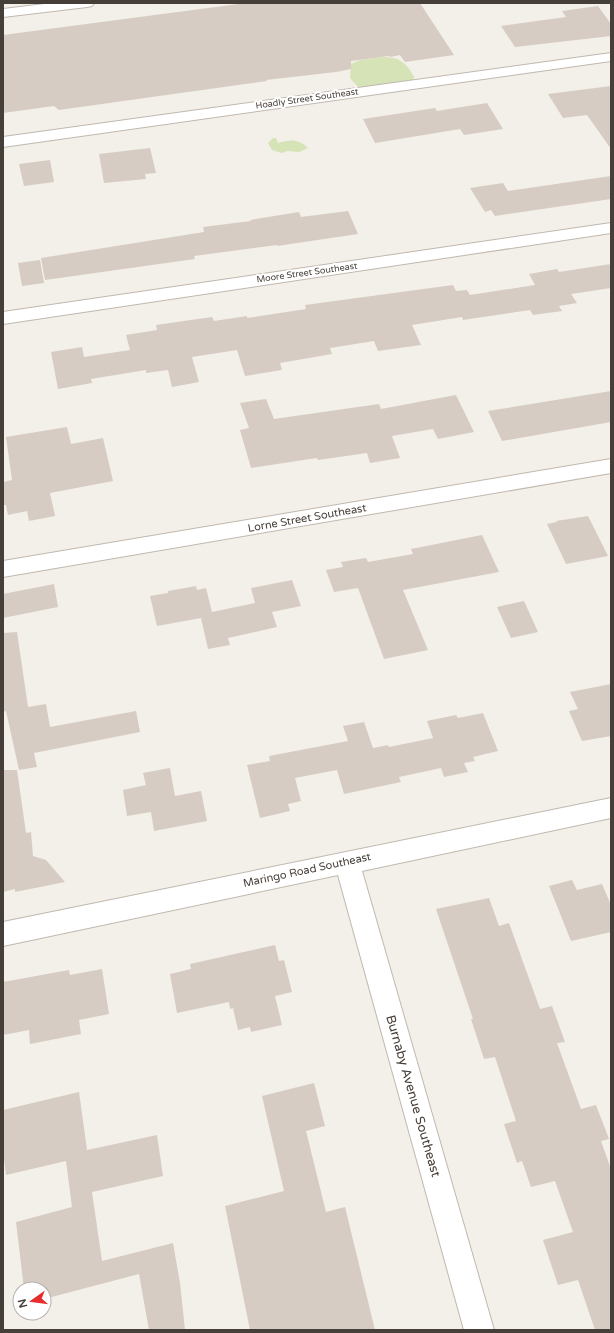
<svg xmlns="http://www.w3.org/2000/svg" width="614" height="1333" font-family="'Varela Round',sans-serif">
<rect width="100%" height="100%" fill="#f3efe9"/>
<path fill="#d6e3b6" d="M382 57C399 57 406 62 414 77L411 86 379 92 358 87 350 78 351 64 360 60Z
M273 138H276L278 143C290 139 299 139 308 148L299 152 287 151 282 153 272 150 268 143Z"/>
<path fill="#d7ccc3" d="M246 3H420L454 55 405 62 400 55 390 57 389 56 351 61V69L336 72 266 80 267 81 59 110 54 106 3 113V35Z
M598 6 611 24V36L515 47 501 26 566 17 562 11Z
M611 86V149L587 115 563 118 548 94Z
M487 103 503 129 464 135 460 129 375 143 363 119 435 108 437 111Z
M150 148 156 173 145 174 146 179 104 183 99 154Z
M50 160 54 182 24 186 19 164Z
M611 176V199L495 216 491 210 485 212 470 188 503 183 508 191Z
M348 211 358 234 277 246V245L194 256 195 259 45 280 41 258 204 232 203 227 251 221 250 220 299 212 301 217Z
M40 260 44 283 22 286 18 263Z
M611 264V288L571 294 577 303 559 306 562 311 533 315 530 310 463 320 462 317 412 325 421 345 378 351 374 341 330 348 332 354 280 363 282 370 245 376 237 350 192 357 199 382 172 387 168 370 146 373V370L91 379 92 383 58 389 51 352 82 347 84 357 130 350 126 335 157 330 156 325 212 317 214 321 247 316V318L306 309 305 305 453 285 456 291 467 290 470 295 535 285 529 274 557 269 559 272Z
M611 391V422L502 441 488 411Z
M456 395 474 432 438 439 433 429 392 436 400 458 370 463 367 453 318 460 317 458 251 468 240 430 249 428 240 403 266 399 274 419 379 404 381 409Z
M67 427 71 444 103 438 113 481 50 493 55 516 29 521 27 511 8 515 6 505H3V482L12 480 6 437Z
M588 516 608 556 566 564 547 524 557 522 556 521Z
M482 535 499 572 403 590 428 650 384 659 358 588 334 592 326 570 343 567 341 562 366 558 368 562 413 554 411 549Z
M292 580 301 606 272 612 277 627 228 638 230 645 208 649 201 618 157 626 150 596 168 593V591L196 586 197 590 206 588 212 612 255 603 251 588Z
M54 584 58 607 3 618V594Z
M524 601 538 632 511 638 497 607Z
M17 632 28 707 46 704 50 727 136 711 140 732 34 753 37 767 19 770 6 711 3 712V633Z
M611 684V736L582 741 569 711 578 709 570 692Z
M483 713 498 751 473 757 475 761 464 763 468 772 444 777 441 768 399 777 401 782 344 794 337 770 295 778 301 801 288 804 290 811 260 818 247 765 270 761 269 756 348 741 343 726 364 722 373 748 388 745 389 747 433 738 427 721 456 715 458 718Z
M170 768 175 796 201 791 207 821 154 831 151 812 127 816 123 790 146 785 143 773Z
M3 770H17L26 833 31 832 33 856 46 860 65 882 15 892V889L3 892Z
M572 880 577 890 602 884 611 905V932L571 941 549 886Z
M489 898 499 926 509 923 540 1009 552 1006 565 1042 557 1043 581 1109 596 1105 609 1139 601 1141 611 1169V1330H595L578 1280 558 1285 543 1240 573 1232 555 1181 531 1187 522 1161 517 1163 504 1124 516 1121 495 1057 484 1059 471 1019H473L436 909Z
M275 945 279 961 284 960 292 992 275 996 282 1025 251 1032 250 1027 238 1030 233 1008 230 1009 229 1002 177 1013 170 974 191 969 190 964Z
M102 969 109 1014 79 1020 81 1034 30 1044 29 1030 3 1035V982L69 970 70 975Z
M314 1083 325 1126 306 1131 326 1212 345 1207 375 1330H250L225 1206 284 1191 262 1096Z
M79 1092 87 1150 157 1135 163 1176 92 1192 102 1261 173 1243 180 1283 185 1330H149L139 1274 44 1299V1289H24L16 1222 72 1207 66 1161 6 1175 3 1150V1110Z"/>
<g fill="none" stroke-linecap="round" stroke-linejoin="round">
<defs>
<path id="street" d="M53 3H94L92 6 87 7 3 17V9Z
M611 53V61L3 147V137Z
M611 223V233L3 324V312Z
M611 459V473L3 577V561Z
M611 798V818L362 871 494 1330H464L338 875 3 946V922Z"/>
</defs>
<use href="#street" stroke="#c1b8af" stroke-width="2"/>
<use href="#street" fill="#fff" fill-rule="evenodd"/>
</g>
<g text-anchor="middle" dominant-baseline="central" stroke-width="4" stroke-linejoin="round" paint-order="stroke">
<g font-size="9" fill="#463e38" stroke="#fff">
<text transform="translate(307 99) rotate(-8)">Hoadly Street Southeast</text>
<text transform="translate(307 273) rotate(-8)">Moore Street Southeast</text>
</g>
<g font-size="11" fill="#463e38" stroke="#fff">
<text transform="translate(307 518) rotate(-10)">Lorne Street Southeast</text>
<text transform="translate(307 870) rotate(-12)">Maringo Road Southeast</text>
</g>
<g font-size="13" fill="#463e38" stroke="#fff">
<text transform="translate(413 1096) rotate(74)">Burnaby Avenue Southeast</text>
</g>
</g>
<rect width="614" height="1333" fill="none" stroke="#463e38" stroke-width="8"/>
<g transform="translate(32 1301) rotate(256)"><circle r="19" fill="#ffffff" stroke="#b5b2af"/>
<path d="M0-3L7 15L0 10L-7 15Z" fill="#e62d2e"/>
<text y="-6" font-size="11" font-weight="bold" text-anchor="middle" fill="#463e38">N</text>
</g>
</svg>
